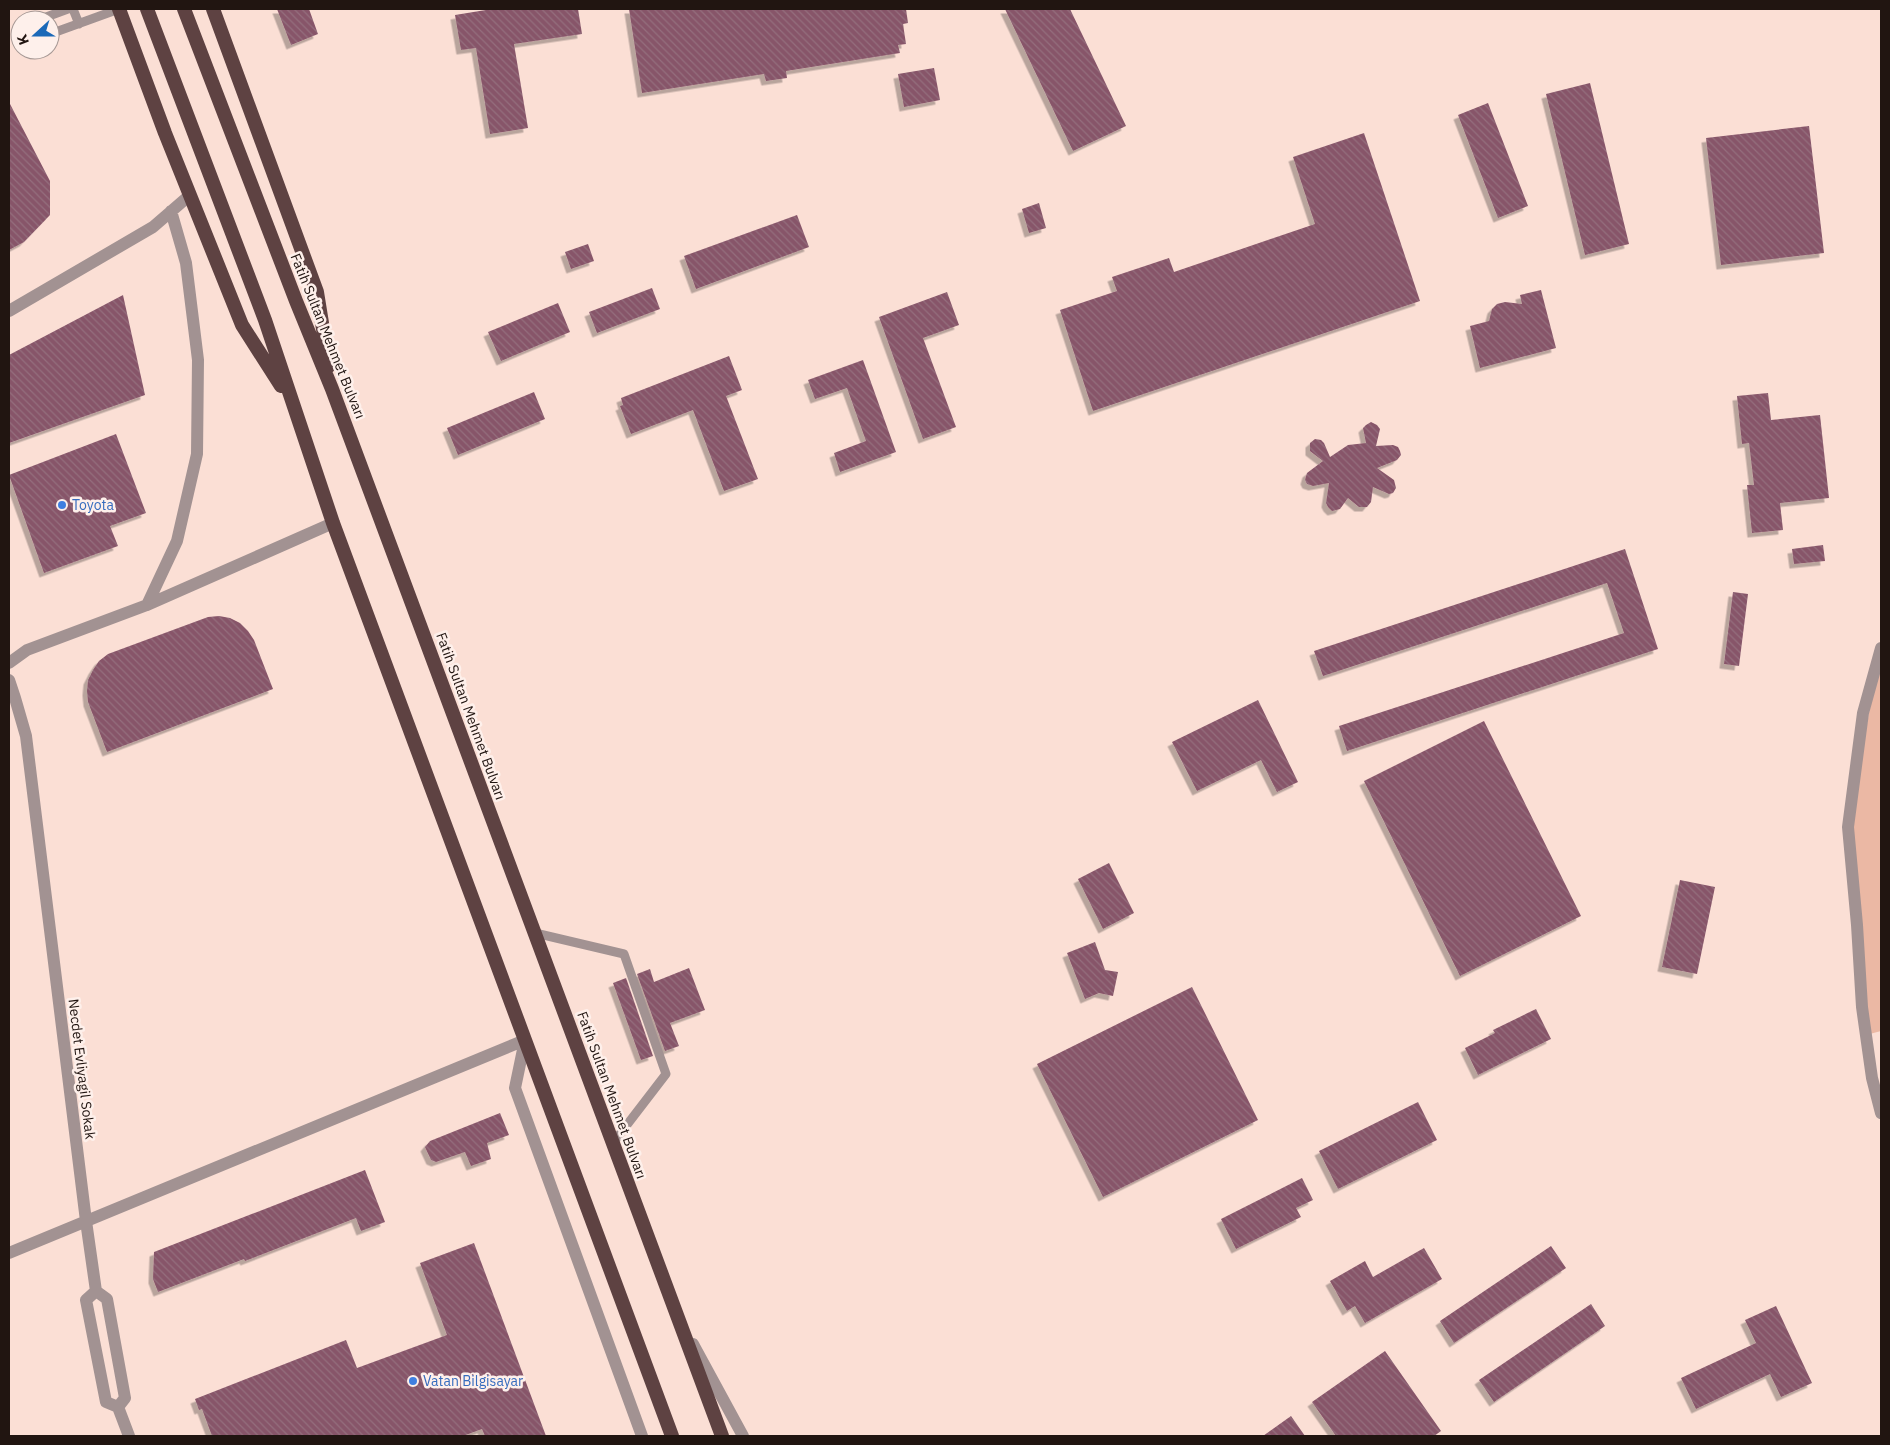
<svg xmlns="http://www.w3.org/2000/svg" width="1890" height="1445" font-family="'IBM Plex Sans',sans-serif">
<defs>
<pattern id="building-back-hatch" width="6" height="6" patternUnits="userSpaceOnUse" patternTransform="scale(1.25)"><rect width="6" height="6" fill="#875569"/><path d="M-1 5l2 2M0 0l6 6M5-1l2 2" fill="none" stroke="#946e7d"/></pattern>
<filter id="shadow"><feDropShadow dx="-4.5" dy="4.5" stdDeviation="0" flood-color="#0004"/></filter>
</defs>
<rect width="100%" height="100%" fill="#fbdfd5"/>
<path fill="#ebb8a4" d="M1881 648V1031L1866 1035 1848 827Z"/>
<path fill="url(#building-back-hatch)" filter="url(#shadow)" d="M277 9H309L318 34 291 45Z
M492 9H578L582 34 514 44 528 128 490 134 476 48 461 50 455 15Z
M629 9H906L908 23 903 24 906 44 898 45 900 53 786 71 787 78 766 81 764 74 642 93Z
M1005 9H1070L1126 126 1073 151Z
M934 68 940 100 904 107 898 74Z
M1590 83 1629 244 1585 255 1546 94Z
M9 102 50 181V215L24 242 9 250Z
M1488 103 1528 206 1498 218 1458 115Z
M1809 126 1824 253 1721 265 1706 138Z
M1364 133 1420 301 1093 411 1060 310 1117 291 1112 277 1169 258 1174 272 1315 224 1293 157Z
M1039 203 1046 228 1029 233 1022 209Z
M797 215 809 247 696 289 684 256Z
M588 244 594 261 571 269 565 252Z
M652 288 660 309 597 333 589 312Z
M1541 290 1556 348 1480 368 1470 326 1489 321 1492 309 1497 304 1505 302 1522 304 1520 295Z
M947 292 959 325 923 338 956 427 923 439 879 317Z
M123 295 145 395 9 443V355Z
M558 303 570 332 501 361 488 332Z
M729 356 742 390 726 396 758 479 724 491 693 410 631 434 620 406 623 405 621 398Z
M863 360 896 452 840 472 834 453 866 441 847 388 815 399 808 380Z
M534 392 545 419 458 455 447 428Z
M1768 393 1771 420 1820 415 1829 498 1780 503 1783 530 1752 533 1747 485H1754L1749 443 1742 444 1737 396Z
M1371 422 1377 425 1380 429 1376 446 1393 445 1398 447 1400 451 1401 455 1397 460 1377 468 1394 480 1396 488 1393 493 1389 494 1373 487 1371 502 1367 507H1359L1348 498 1340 509 1332 511 1328 507 1326 503 1329 483 1313 486 1307 484 1305 480 1307 473 1323 461 1310 451V443L1315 439 1321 440 1324 443 1330 457 1348 445 1366 443 1363 428 1366 425Z
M116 434 146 513 110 526 118 546 44 573 9 475Z
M1823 545 1825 561 1794 564 1792 549Z
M1625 549 1658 649 1347 751 1339 726 1624 633 1607 583 1323 676 1314 651Z
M1733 592 1748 594 1739 666 1724 664Z
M219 616 230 618 240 623 248 631 254 640 273 689 107 752 88 702 87 691 88 680 93 670 99 661 108 654 208 617Z
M1258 700 1298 782 1277 792 1261 760 1197 791 1172 742Z
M1484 721 1581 916 1460 976 1364 781Z
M1109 863 1134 913 1103 929 1078 879Z
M1680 880 1715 887 1697 974 1662 967Z
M1095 942 1105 970 1118 972 1113 996 1099 993 1085 999 1067 953Z
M689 968 705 1010 670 1023 679 1046 665 1051 637 974 650 969 654 982Z
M626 978 653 1056 641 1060 613 983Z
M1192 987 1258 1120 1103 1197 1037 1064Z
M1536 1009 1551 1039 1478 1075 1465 1048 1495 1033 1493 1030Z
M1418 1102 1437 1140 1338 1189 1319 1151Z
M500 1113 509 1135 487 1143 491 1159 471 1166 465 1152 436 1162 431 1160 425 1147 430 1141Z
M365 1170 385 1222 361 1231 356 1218 245 1261 244 1259 158 1292 153 1279 154 1252Z
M1302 1178 1313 1200 1296 1208 1301 1217 1236 1249 1221 1219Z
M474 1243 546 1436H485L482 1429 463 1436H212L202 1409 199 1410 195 1399 346 1340 357 1368 447 1335 420 1263Z
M1551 1246 1566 1268 1454 1343 1440 1321Z
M1424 1248 1442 1279 1365 1323 1355 1306 1347 1311 1330 1281 1365 1261 1373 1277Z
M1591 1304 1605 1326 1494 1402 1479 1380Z
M1776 1306 1812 1383 1781 1397 1770 1374 1696 1409 1681 1378 1756 1343 1745 1320Z
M1385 1351 1441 1431 1434 1436H1336L1312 1402Z
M1291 1416 1305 1436H1263Z"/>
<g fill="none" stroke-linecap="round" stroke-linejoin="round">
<path stroke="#a29292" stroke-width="9" d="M73 9 79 24
M38 20 68 9
M50 34 119 9
M535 933 624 954 666 1074 613 1143"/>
<path stroke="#a29292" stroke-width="12" d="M1881 648 1863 713 1848 827 1857 925 1862 1007 1872 1078 1881 1113"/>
<path stroke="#a29292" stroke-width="12" d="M9 311 153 227 190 195
M147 605 177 541 197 454 198 360 186 263 171 211
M9 663 27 650 147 605 333 523
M9 680 15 698
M9 694 15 698 26 736 86 1221 96 1291
M525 1040 515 1088 642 1436
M9 1253 525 1040
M96 1291 86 1300 106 1402 118 1407 129 1436
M96 1291 107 1299 125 1398 118 1407
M693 1344 743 1436"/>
<path stroke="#5e4242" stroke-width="14" d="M119 9 165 133 242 325 281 386
M147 9 265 320 333 523 672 1436
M184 9 296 301 332 389 722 1436
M213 9 317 292 329 366"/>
</g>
<g fill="#3f7fe0" stroke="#fef0eb" stroke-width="2">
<circle cx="62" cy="505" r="5"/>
<circle cx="413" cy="1381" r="5"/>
</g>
<g text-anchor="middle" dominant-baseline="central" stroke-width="5" stroke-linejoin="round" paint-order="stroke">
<g font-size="14" fill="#211511" stroke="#fef0eb">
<text transform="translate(328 336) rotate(68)">Fatih Sultan Mehmet Bulvarı</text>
<text transform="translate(471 716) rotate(70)">Fatih Sultan Mehmet Bulvarı</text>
<text transform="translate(82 1069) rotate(83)">Necdet Evliyagil Sokak</text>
<text transform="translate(612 1095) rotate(70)">Fatih Sultan Mehmet Bulvarı</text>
</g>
<g font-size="14" fill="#366cbe" stroke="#fef0eb" text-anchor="start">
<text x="72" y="505">Toyota</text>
<text x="423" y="1381">Vatan Bilgisayar</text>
</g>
</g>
<rect width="1890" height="1445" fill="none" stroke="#211511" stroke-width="20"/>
<g transform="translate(35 35) rotate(249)"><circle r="24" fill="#fef0eb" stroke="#a69894"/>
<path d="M0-4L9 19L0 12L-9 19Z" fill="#1b69b8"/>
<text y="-8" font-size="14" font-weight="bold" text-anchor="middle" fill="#211511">K</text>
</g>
</svg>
